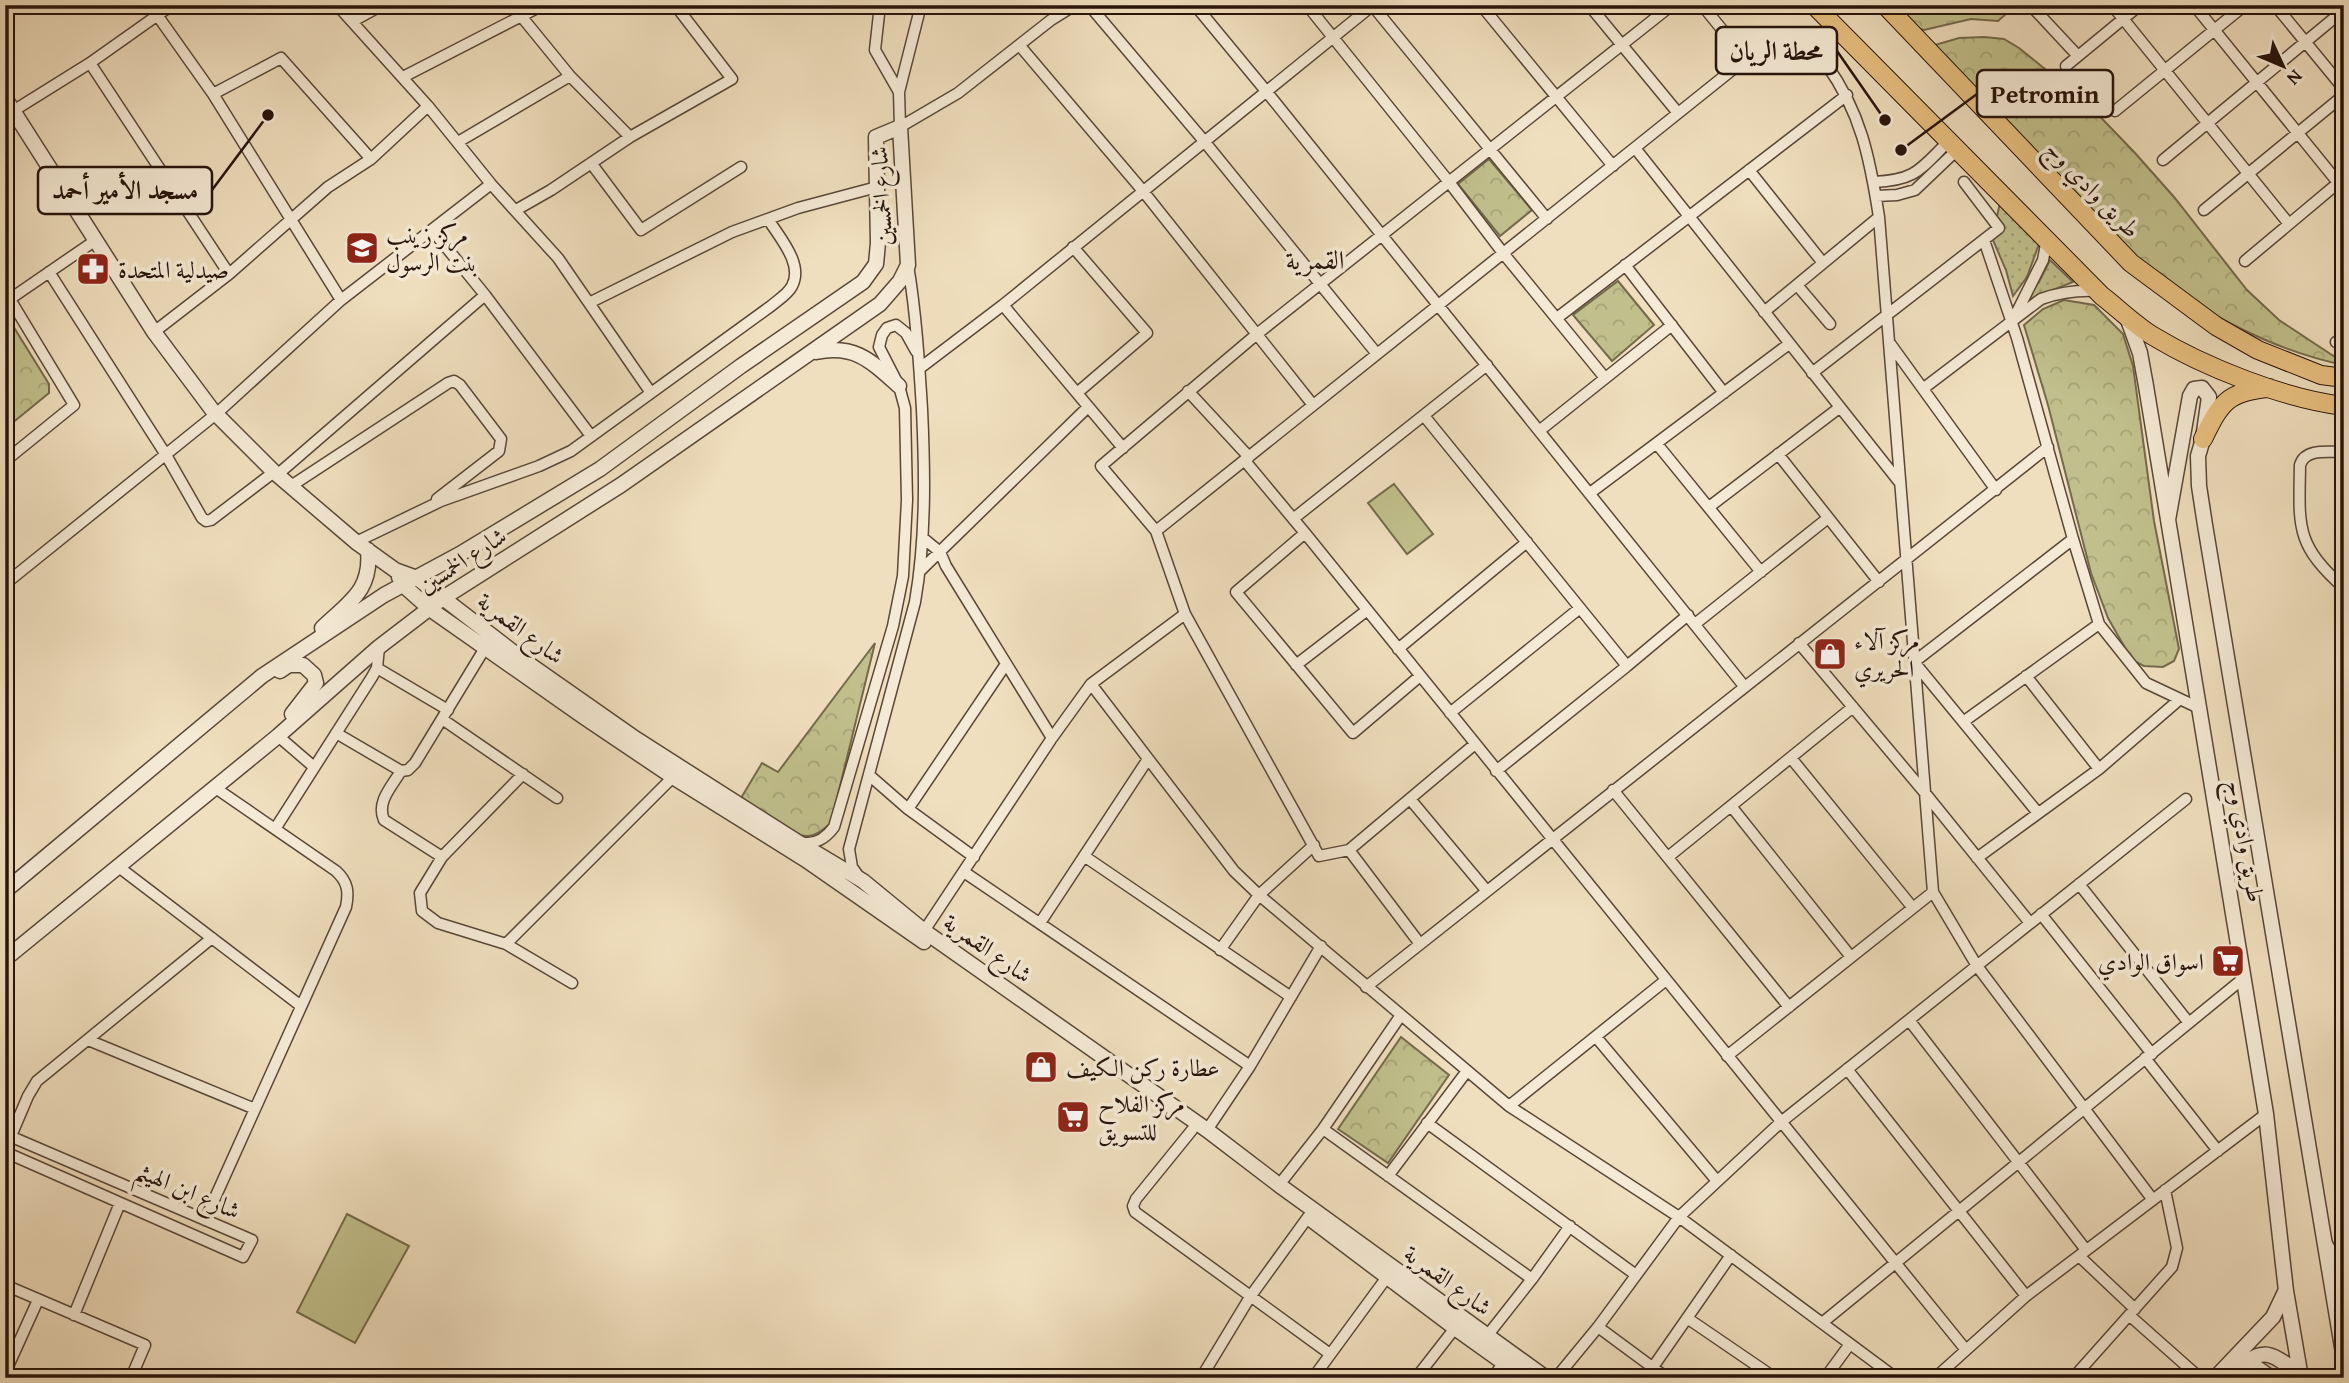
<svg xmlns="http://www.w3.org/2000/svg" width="2349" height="1383" font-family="'Gentium Book Plus',Amiri,serif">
<defs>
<pattern id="grass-dots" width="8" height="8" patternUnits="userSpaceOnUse" patternTransform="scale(1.75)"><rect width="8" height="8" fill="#c1c08c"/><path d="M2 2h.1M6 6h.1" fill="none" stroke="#a6a477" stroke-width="1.8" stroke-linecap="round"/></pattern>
<pattern id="park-crowns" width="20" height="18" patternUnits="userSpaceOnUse" patternTransform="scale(1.75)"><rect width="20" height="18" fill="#c1c08c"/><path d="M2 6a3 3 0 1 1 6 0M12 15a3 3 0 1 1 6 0" fill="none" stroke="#a6a477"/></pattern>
</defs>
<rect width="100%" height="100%" fill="#f0dfbe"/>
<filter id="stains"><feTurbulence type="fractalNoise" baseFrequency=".00286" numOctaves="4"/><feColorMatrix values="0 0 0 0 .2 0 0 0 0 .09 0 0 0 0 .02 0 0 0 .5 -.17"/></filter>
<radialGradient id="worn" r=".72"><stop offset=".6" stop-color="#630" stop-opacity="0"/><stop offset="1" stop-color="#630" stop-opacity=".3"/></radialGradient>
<path fill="url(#grass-dots)" stroke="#746a4c" stroke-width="2" d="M2000 203 2039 244 2027 277 2013 296 2006 270 1992 238Z
M2050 260 2073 282 2023 302 2039 282Z"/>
<path fill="url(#park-crowns)" stroke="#746a4c" stroke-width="2" d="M1892 5H2004L2007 13 1998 21 1971 19 1924 30 1916 28Z
M1984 37 2004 39 2019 48 2087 103 2135 153 2174 197 2247 290 2279 320 2344 363V365C2275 351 2198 312 2144 266 2124 249 2107 228 2088 209 2036 155 1986 100 1935 45L1959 38Z
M1489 159 1532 210 1500 236 1458 184Z
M1618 281 1654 325 1612 361 1573 315Z
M2064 300 2094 305 2123 334 2133 366 2154 521 2179 649 2174 661 2163 667 2144 666 2132 660 2108 618 2091 573 2048 405 2024 325 2043 309Z
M5 313 49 384V393L5 429Z
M875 643 831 823C824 829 816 836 807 836 788 836 755 810 741 798L762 763 778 772Z
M1401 1037 1449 1075 1388 1163 1338 1129Z"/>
<path fill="#c1c08c" stroke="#746a4c" stroke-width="2" d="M1394 484 1433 534 1407 554 1368 503Z
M347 1214 409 1246 355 1343 297 1312Z"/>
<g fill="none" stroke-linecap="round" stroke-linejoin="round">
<defs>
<path id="minor" d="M150 5 213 94 341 300
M880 5 875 50 899 92
M921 5 899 92 900 127 958 93 1051 20 1075 5
M1089 5 1204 141 1377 354
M1195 5 1266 91 1744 686
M1307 5 1449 182 1503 253 1605 378
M1372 5 1547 219
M1481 5 1613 166
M1589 5 1678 113
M1702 5 1746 59
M2041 5 2035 10 2078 56
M2112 5 2289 224
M2194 5 2344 190
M2275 5 2344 89
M521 16 570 76 630 137
M353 21 382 5
M1020 46 1143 191 1313 405
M90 63 229 274
M2066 66 2140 5
M403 77 543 5
M213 94 281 58 371 159
M428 106 491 184 558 258 651 393
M2115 111 2245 5
M5 116 90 63 172 5
M458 142 570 76
M1635 148 1900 483
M2163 160 2344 10
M591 163 641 230 741 167
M1749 170 1823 263
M1874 182C1917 180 1920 169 1949 141
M1876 196 1897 195 1915 190 1957 150
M516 210 551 190 630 137 732 79 679 10 673 5
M2204 210 2344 95
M433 231 485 295 591 436
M1984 240 2017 338 2073 539 2099 624 2146 683 2199 708
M1073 247 1147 333 1077 393
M2245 261 2344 178
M1625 265 1724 393
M49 272 166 455 202 518 206 521 211 520 274 472
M1797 285 1830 324
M5 291 74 405 5 461
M10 299 96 240
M589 303 732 232 798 208 877 187
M1003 305 1123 448
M1764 312 1879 217
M1557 318 1847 95
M2013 320 2043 260 2047 239
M154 332 229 274 328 187 371 159 428 106 337 5
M1889 342 1996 490
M2336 342 2344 337
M920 368 1003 305 1373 5
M1812 373 1999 228 1964 182
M1924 388 2041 299C2061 292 2077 290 2097 291
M1188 391 1249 457
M1425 417 1627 666 1496 771
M1539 431 1672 325
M1657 444 1761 572
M2344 452C2328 452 2305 448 2300 465 2299 527 2295 544 2344 588
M1778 454 1879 582
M1245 461 1305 533 1966 1350
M277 475 485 295
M291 486 448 383 454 381 460 385 501 439 499 451 437 499
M1590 493 1789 344
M1709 507 1839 408
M1293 519 1487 365
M1156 531 1772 38C1780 38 1792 35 1799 38 1811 43 1819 54 1826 64 1861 112 1870 159 1879 217L1933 892 1977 966 2153 1200
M1305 533 1236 592 1353 733 1420 676
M923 538 940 552 946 566 1052 738
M356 542 441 501 539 466 571 451 771 306C778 300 788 294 792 286 804 264 779 237 768 219
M921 570 1088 407
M5 584 216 414 341 300 491 184
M1695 624 1828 518
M1799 643 1925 793 2030 923
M1398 649 1527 542
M1296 665 1366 611
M1627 666 1688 615
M377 668 448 710
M2026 676 2099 769
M1091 684 1234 871 1259 895 1509 1106 1679 1217 1896 1378
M1450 713 1580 608
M442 719 557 798
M1963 722 2099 624
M336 733 401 771 408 770 415 763 485 648
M278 736 314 767
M1475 744 1349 850 1319 856 1185 614 1156 531 1101 466 1257 334 1672 5
M1791 758 1913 908
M401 771C392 786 376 802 384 820L442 857
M523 774 442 857 420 893 422 911 438 923 506 944 673 777
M869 775 908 809 974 857
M1613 790 1789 1007
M1410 799 1486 890
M1731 806 1851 957
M908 809 1006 664
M2038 813 1914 662 2073 539
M275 829 372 677 377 668 379 647
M800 842C814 846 826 838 834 827L893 626 903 576 907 500 905 408 899 386 879 347 882 335 887 328 896 325 906 333 916 351
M1349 850 1420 944
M1084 856 1291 997
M1668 857 1853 707
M1977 858 2099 769 2180 699
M120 868 301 1006
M964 872 1250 1066
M859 877 852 867 849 849 915 602C926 538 925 474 922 409 919 361 916 313 908 265
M2079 884 2189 1023
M2041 914 2152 1054
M1040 923 1148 759
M924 931 1052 738 1091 684 1185 614
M506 944 572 983
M1220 950 1259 895 1314 845
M1366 987 2048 447
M1909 1020 2086 1250
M1596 1037 1717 1181
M88 1040 255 1109
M1727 1056 1933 892
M2145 1058 2218 1151
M1847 1069 2026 1296
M1509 1106 1666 980
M1427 1123 1636 1275
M1323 1129 1532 1279
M1192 1130 1136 1199 1133 1206 1135 1212 1330 1354
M1207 1130 1250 1066 1321 946
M5 1134 252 1240 243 1257 5 1152
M11 1136 28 1096 37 1081 212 938
M1388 1176 1467 1071
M1279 1185 1323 1129 1401 1015
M205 1220 346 907C349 892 348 882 336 871L214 787
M2326 1242 2334 1255 2344 1264
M2079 1256 2135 1309
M5 1285 145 1345 131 1378
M74 1315 120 1203
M2129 1315 2200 1378
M1687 1318 1775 1378
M1822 1323 2245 977
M1598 1327 1667 1378
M1487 1336 1532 1279 1570 1226
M2242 1366H2258L2275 1378
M1653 1367 1731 1255
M5 1373 38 1300
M1201 1378 1250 1297 1308 1217
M1313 1378 1387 1277
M1416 1378 1455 1328
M1493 1378 1503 1363
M1556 1378 1598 1327 1679 1217 1781 1122 2186 799
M1825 1378 1850 1344
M1935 1378 2026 1296 2266 1114
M2073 1378 2172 1267 2177 1248 2165 1190"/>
<path id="tertiary" d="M5 98 154 332 213 411 274 472 356 542 395 570 417 578 526 662 636 739 796 841 863 881 924 931 1207 1130 1279 1185 1546 1378
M2127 317 2140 353 2146 386 2266 1114 2286 1291 2301 1378
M816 352C855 344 871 361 899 386
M2168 520 2190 396 2194 389 2202 388 2209 397 2203 439 2198 456 2199 486 2205 525 2344 1359
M399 577 403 585 430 609 584 717 673 777 806 860 924 942
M322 628C349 602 372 591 368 550
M280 671 289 665H303L314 675 316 683 292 714
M5 891 262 676 384 595 460 554 600 469 741 366 863 282 876 264 878 243 876 137 900 127 908 265 900 281 880 304 621 485 443 598 379 647 278 736 5 959
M1313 1221 1455 1328 1525 1378
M2215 1378 2273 1317 2285 1292
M2230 1378C2261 1346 2266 1349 2300 1374"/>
<path id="primary" d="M1814 5 2102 296C2119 309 2135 325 2153 336 2204 367 2285 399 2344 406
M1885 5 2131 263 2216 326 2258 350 2321 375 2344 378
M2203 439C2220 404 2227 391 2269 388"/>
</defs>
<use href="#minor" stroke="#594738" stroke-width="13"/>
<use href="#tertiary" stroke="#594738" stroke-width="17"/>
<use href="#primary" stroke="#27140b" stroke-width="20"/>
<use href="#minor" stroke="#f5ead5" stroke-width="10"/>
<use href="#tertiary" stroke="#f5ead5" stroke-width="14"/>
<use href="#primary" stroke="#e8c07f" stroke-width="18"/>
</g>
<defs>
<symbol id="school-square" viewBox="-11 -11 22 22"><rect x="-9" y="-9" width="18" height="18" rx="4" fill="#8f2418" stroke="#f5ead5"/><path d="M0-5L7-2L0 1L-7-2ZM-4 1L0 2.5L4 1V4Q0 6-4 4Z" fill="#fff"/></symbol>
<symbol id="pharmacy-square" viewBox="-11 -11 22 22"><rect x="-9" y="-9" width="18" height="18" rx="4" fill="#8f2418" stroke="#f5ead5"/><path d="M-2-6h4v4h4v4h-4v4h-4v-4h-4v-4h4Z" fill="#fff"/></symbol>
<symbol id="shop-square" viewBox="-11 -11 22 22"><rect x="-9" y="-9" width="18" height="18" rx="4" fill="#8f2418" stroke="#f5ead5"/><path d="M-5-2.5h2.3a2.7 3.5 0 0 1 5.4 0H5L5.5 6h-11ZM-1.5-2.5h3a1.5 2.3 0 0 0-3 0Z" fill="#fff"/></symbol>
<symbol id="supermarket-square" viewBox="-11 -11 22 22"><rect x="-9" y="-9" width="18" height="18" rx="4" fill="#8f2418" stroke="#f5ead5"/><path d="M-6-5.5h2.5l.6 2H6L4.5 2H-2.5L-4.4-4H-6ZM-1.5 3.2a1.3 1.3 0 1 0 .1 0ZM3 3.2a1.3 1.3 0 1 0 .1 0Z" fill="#fff"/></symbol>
</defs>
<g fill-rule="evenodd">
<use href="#school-square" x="343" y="229" width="38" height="38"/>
<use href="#pharmacy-square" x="74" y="250" width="38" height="38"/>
<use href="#shop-square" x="1811" y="635" width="38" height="38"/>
<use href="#supermarket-square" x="2209" y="942" width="38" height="38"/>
<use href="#shop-square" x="1022" y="1048" width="38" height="38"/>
<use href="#supermarket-square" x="1054" y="1098" width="38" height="38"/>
</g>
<g text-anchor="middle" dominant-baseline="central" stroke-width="7" stroke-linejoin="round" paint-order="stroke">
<g font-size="24" fill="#27140b" stroke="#f5ead5">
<text transform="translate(2093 189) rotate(46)">طريق وادي وج</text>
<text transform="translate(881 196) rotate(-93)">شارع الخمسين</text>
<text transform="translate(462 560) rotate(-33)">شارع الخمسين</text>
<text transform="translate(521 628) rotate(37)">شارع القمرية</text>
<text transform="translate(2246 841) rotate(80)">طريق وادي وج</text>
<text transform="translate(988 948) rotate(35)">شارع القمرية</text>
<text transform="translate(188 1190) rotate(23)">شارع ابن الهيثم</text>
<text transform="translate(1448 1280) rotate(36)">شارع القمرية</text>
</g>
<g font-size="24" fill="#27140b" stroke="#f5ead5" text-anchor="start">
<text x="386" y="234">مركز زينب<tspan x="386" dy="28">بنت الرسول</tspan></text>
<text x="118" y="269">صيدلية المتحدة</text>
<text x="1854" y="640">مركز آلاء<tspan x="1854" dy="28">الحريري</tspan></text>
<text x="2204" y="961" text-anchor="end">اسواق الوادي</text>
<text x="1066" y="1067">عطارة ركن الكيف</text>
<text x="1098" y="1103">مركز الفلاح<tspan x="1098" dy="28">للتسويق</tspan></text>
</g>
<g font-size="26" fill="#27140b" stroke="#f5ead5">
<text x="1315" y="259">القمرية</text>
</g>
</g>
<path fill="none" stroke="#27140b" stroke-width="2.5" d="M1885 120L1837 51M1901 150L1977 94M268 115L212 190"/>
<g fill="#27140b" stroke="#f5ead5" stroke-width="2.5">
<circle cx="1885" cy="120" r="7"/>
<circle cx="1901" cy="150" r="7"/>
<circle cx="268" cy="115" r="7"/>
</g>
<g fill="#f5ead5" stroke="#27140b" stroke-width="2.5">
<rect x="1716" y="27" width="121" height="47" rx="7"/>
<rect x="1977" y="70" width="136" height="47" rx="7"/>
<rect x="38" y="167" width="174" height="47" rx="7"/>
</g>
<g font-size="26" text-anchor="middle" font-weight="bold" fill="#27140b">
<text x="1776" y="60">محطة الريان</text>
<text x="2045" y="103">Petromin</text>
<text x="125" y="199">مسجد الأمير أحمد</text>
</g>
<rect width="2349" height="1383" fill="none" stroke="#f0dfbe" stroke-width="28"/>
<rect x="7" y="7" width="2335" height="1369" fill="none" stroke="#27140b" stroke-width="3.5"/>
<rect x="14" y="14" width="2321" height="1355" fill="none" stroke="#27140b" stroke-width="2"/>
<g transform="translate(2283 66) rotate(134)" stroke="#f5ead5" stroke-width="5" paint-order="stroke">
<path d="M0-5L12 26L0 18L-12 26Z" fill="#27140b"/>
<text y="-10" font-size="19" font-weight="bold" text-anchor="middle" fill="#27140b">N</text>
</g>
<rect width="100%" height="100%" filter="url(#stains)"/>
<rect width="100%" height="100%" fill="url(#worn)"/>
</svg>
